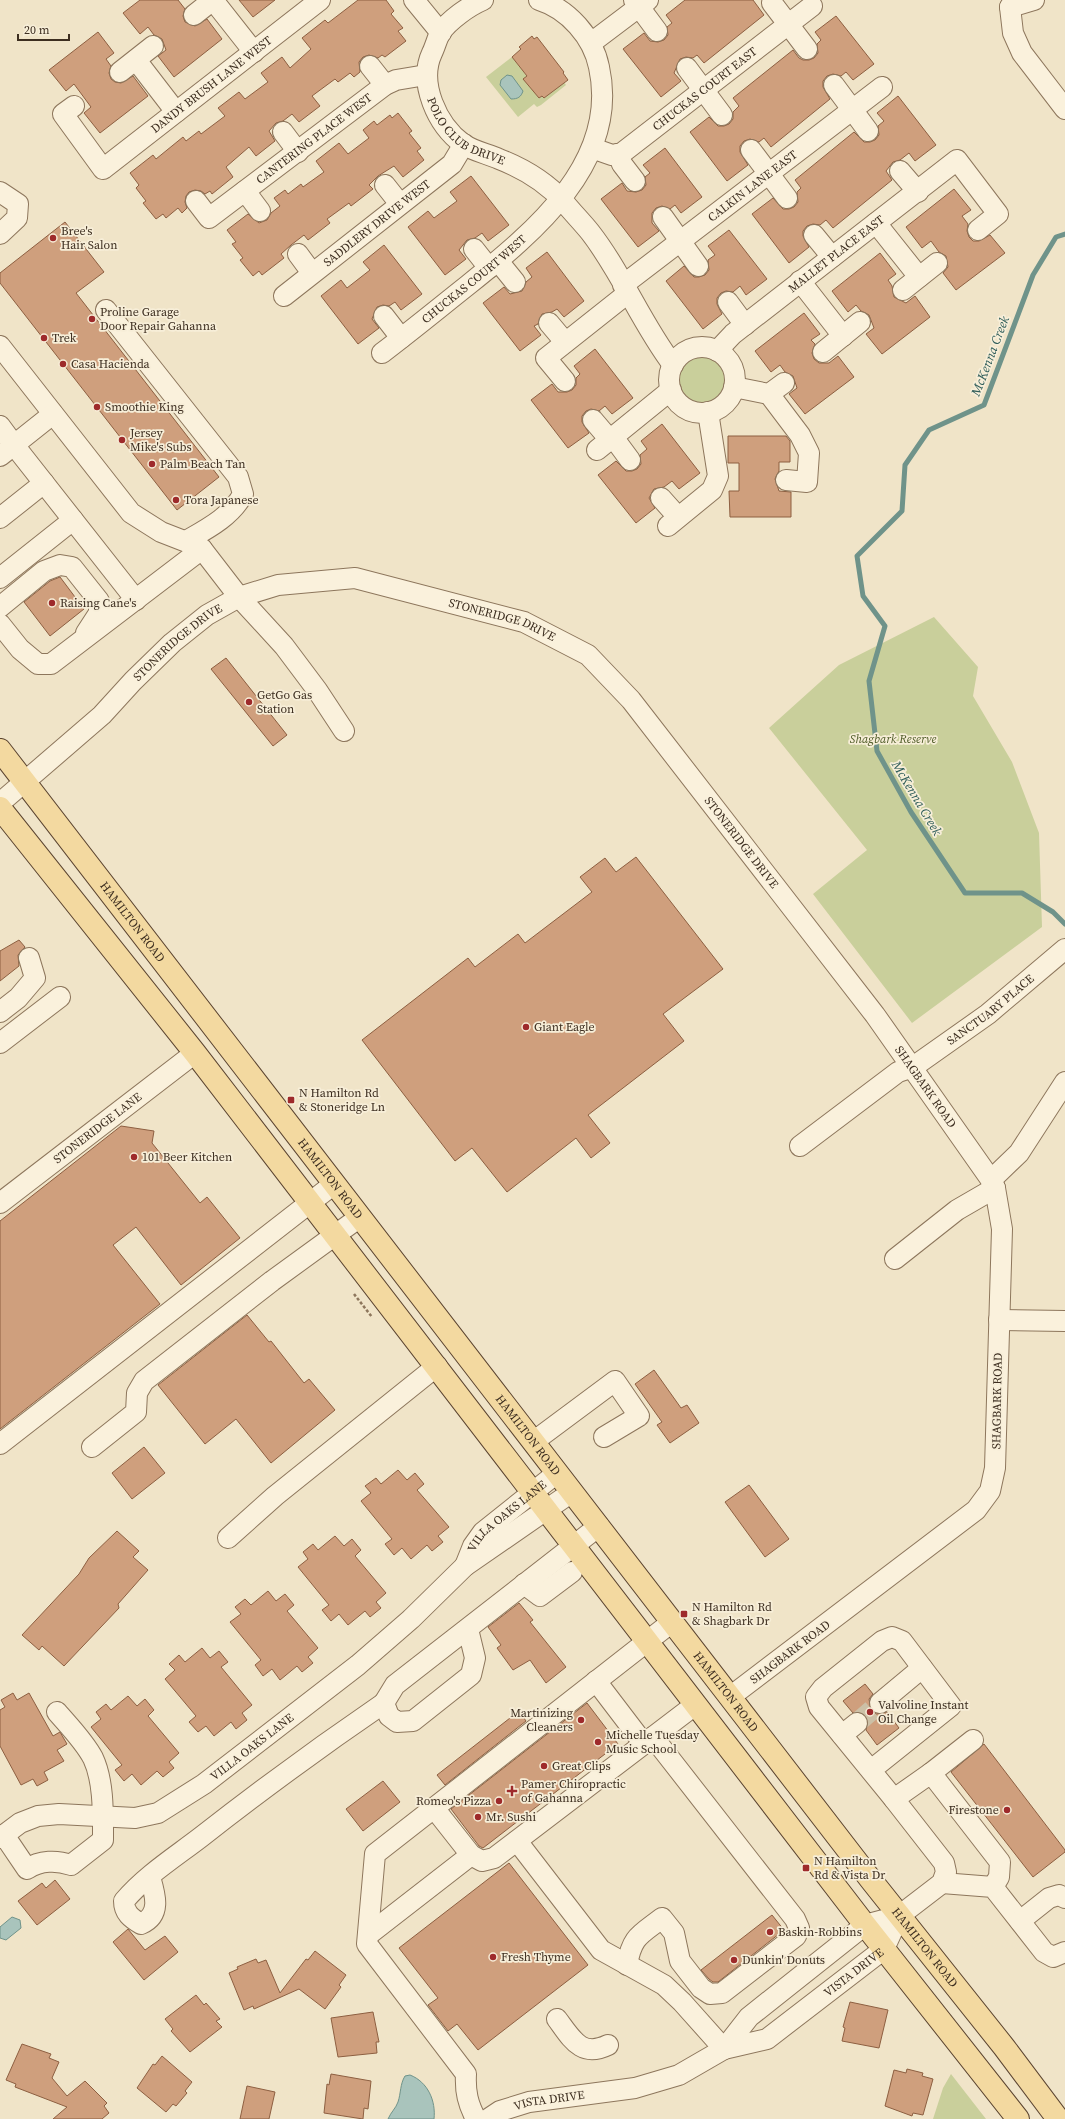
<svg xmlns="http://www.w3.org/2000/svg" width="1065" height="2119" font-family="'Source Serif 4',serif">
<rect width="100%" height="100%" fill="#f0e4c8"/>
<path fill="#c9cf9b" d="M512 57 527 76 524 79 539 98 542 96 544 98 564 82 566 85 541 105 537 107 534 104 518 117 486 77Z
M678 380a24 24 0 1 1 48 0a24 24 0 1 1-48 0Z
M934 617 978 667 973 696 1012 762 1039 833 1042 927 912 1023 813 894 867 850 769 728 839 665Z
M951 2074 986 2119H933L943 2088Z"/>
<path fill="#a9c4bc" stroke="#6f938a" d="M507 75 512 76 523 91C521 97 518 99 511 99L500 85 501 80Z
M12 1917 20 1920 21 1928 6 1940 0 1938V1927Z
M410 2075C428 2082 436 2101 434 2119H388C391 2112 396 2108 398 2102 401 2093 400 2084 405 2076Z"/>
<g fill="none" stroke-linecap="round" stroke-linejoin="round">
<path stroke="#6f938a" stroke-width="5" d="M1065 924 1053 912 1022 893H965L911 812 877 751 869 681 885 626 863 596 857 556 902 511 905 465 929 430 984 405 1033 275 1056 237 1065 234"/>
</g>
<path fill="#cf9f7d" stroke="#8d5f41" d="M140 0H178L185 9 183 16 185 22 195 26 207 19 222 39 174 77 158 56 166 50 162 39 154 35 148 27 140 34 123 13Z
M239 0H275L253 17Z
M358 0H386L394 11 391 14 403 28 398 31 406 41 385 57 382 55 378 58 369 55 363 57 359 62 360 72 354 77 350 73 338 82 335 79 312 96 320 106 299 122 292 114 283 121 276 123 269 131 275 141 256 156 249 147 226 167 233 177 212 194 210 191 205 194 201 191 195 190 189 192 186 196 185 202 187 208 182 213 178 208 166 218 163 214 156 219 143 203 146 201 136 188 139 185 130 173 153 155 156 159 183 137 186 141 199 131 201 134 225 116 218 108 239 92 245 99 268 82 261 73 282 57 290 68 311 49 302 38 325 20 328 23Z
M685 0H753L764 15 704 63 697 55 693 58 686 57 680 59 674 73 681 81 661 97 623 49 644 33 650 41 658 42 664 40 668 35 667 27 672 23 666 15Z
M836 16 874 64 853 80 846 72 841 76 833 74 827 76 823 81V87L830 99 771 147 764 138 759 142 750 139 744 141 740 146V152L748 165 727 181 690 132 709 117 718 126H724L729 124 733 119V112L739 106 733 98 793 50 799 58 803 60H809L814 58 818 53 817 44 821 40 815 32Z
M98 32 114 53 106 59 111 66 109 73 111 79 115 82 121 83 133 76 148 96 100 133 84 113 91 107 74 84 66 91 49 70Z
M532 36 534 39 537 37 564 72 563 73 568 80 544 98 542 96 539 98 523 79 527 76 512 57 521 49 519 47Z
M898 96 936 145 915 161 909 153 900 160 893 162 886 171 892 180 833 228 826 220 820 225 813 224 807 226 803 231V236L809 247 789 263 752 214 773 198 783 209H789L794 207 798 202 797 192 801 188 795 180 854 132 864 142H870L875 140 879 135 878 126 884 121 877 113Z
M398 113 412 131 409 133 421 148 417 151 424 160 403 177 394 166 378 176 369 185 373 189 351 206 349 203 327 219 330 223 308 240 304 235 291 245 281 254 284 258 262 275 259 271 253 276 240 260 243 258 232 244 236 242 227 230 248 214 259 223 267 220 271 213 280 206 274 198 285 190 288 194 301 184 303 187 324 172 316 161 339 143 348 154 369 138 363 130 374 121 377 125 390 115 392 118Z
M665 148 702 197 681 213 675 205 670 209 662 206 656 208 652 213V223L659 231 638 247 601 199 622 183 627 191 636 192 642 190 646 185 645 177 650 173 643 165Z
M471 176 509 225 488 241 482 233 475 238 467 240 459 250 466 259 445 275 408 227 428 211 434 218 457 201 450 192Z
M954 189 971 210 962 216 968 224 967 231 969 237 973 241H979L990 235 1005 253 956 290 943 273 948 267 946 256 939 252 931 241 922 248 906 227Z
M65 222 104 272 76 293 219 477 177 510 0 283V273Z
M729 230 767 279 746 295 740 286 733 292 726 291 721 293 717 298V304L722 314 703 329 666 281 684 266 694 277H699L705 275 709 270 708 260 715 255 708 246Z
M384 245 422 294 401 310 395 302 389 306 383 305 377 307 372 319 379 328 358 344 321 296 341 280 347 288 370 270 363 262Z
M547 252 584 301 564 317 557 309 552 312 542 314 538 324 534 326 541 335 520 351 483 303 504 287 510 294 522 291 526 282 532 277 526 268Z
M880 253 896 274 888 280 892 286 894 297 906 303 915 296 930 317 882 354 866 334 874 328 869 315 861 311 856 305 848 312 832 291Z
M804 313 820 334 811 340 815 344 812 353 814 359 819 363H829L838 356 854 377 805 414 789 394 797 388 793 376 785 372 780 365 771 372 755 351Z
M595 349 633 398 612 414 605 406 599 411 591 409 586 411 582 416V422L589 433 568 448 531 400 552 384 558 392H567L572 390 576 385V378L580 374 574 366Z
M662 424 700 473 679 489 672 481 664 487 654 489 649 498 655 508 636 523 598 475 616 461 626 471H632L637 469 641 464 640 455 647 449 641 441Z
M728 436H786L790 441V462H779V471L775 479 779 491 791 492V517H730L729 491H739V463H728Z
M60 577 84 609 50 636 24 602 50 581Z
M226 658 287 735 273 746 211 669Z
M636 857 723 969 663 1014 684 1041 588 1115 610 1143 591 1158 576 1138 507 1192 472 1148 455 1161 362 1040 468 958 475 967 518 934 525 943 592 892 580 877 605 858 616 872Z
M19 940 25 947 18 955 19 966 0 981V951Z
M121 1126 154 1131 152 1143 200 1203 207 1197 240 1238 181 1285 136 1227 113 1245 160 1304 0 1429V1221Z
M247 1315 269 1342 271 1341 304 1383 309 1379 335 1410 271 1463 236 1419 205 1444 158 1385Z
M654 1370 681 1408 687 1405 699 1423 670 1443 657 1425 662 1422 635 1384Z
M144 1447 165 1473 132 1499 112 1473Z
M398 1470 407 1480 415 1473 424 1484 417 1490 449 1527 438 1536 443 1542 432 1551 427 1545 411 1559 402 1548 394 1555 385 1544 392 1539 361 1501 371 1493 365 1486 376 1478 381 1484Z
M749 1485 789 1539 765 1557 725 1502Z
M117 1531 139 1551 133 1557 148 1570 118 1604 119 1608 64 1666 42 1646 39 1650 22 1635 79 1574 89 1558Z
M335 1536 344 1546 352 1539 361 1550 355 1556 386 1593 376 1602 381 1608 370 1617 365 1611 348 1625 339 1614 331 1621 322 1610 329 1605 298 1567 308 1559 303 1552 313 1544 318 1550Z
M268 1591 276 1601 285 1594 294 1605 287 1611 318 1648 308 1657 313 1663 302 1672 297 1666 280 1680 272 1669 263 1676 255 1665 261 1660 230 1622 241 1614 235 1607 245 1599 251 1605Z
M519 1603 533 1620 530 1622 566 1667 546 1683 530 1660 513 1670 497 1648 501 1645 488 1627Z
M202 1648 210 1658 219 1651 228 1662 221 1667 252 1705 242 1713 247 1720 236 1729 231 1722 214 1736 206 1726 198 1732 189 1722 196 1716 165 1679 175 1670 169 1664 179 1655 185 1662Z
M865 1684 873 1694 869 1699 871 1710 876 1714 887 1712 899 1728 877 1745 866 1730 868 1722 866 1716 861 1712 853 1713 843 1701Z
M13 1693 17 1700 29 1693 53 1736 60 1732 67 1744 57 1750 64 1761 44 1772 48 1780 37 1786 33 1779 21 1785 0 1746V1710L5 1707 1 1700Z
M128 1696 137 1706 145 1699 154 1710 148 1716 179 1753 169 1762 174 1768 163 1777 157 1771 141 1785 132 1774 124 1781 115 1770 122 1765 91 1727 101 1719 96 1712 106 1704 111 1710Z
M587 1703 618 1744 483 1848 479 1846 451 1809Z
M519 1711 526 1721 445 1785 437 1775Z
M984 1744 1065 1850V1852L1033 1877 951 1772Z
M383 1781 400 1802 363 1831 346 1809Z
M509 1863 588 1965 478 2050 457 2024 448 2031 428 2005 438 1998 399 1948Z
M55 1880 70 1899 37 1925 18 1901 42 1883 46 1888Z
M772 1915 784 1930 718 1982H713L709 1979 701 1970Z
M128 1929 145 1950 165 1936 178 1952 144 1980 113 1942Z
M315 1951 346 1975 339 1985 341 1987 325 2009 299 1989 254 2009 253 2006 244 2010 229 1973 238 1969 237 1967 256 1959 258 1963 266 1960 280 1993 306 1959 308 1960Z
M196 1995 204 2005 206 2003 220 2019 216 2021 222 2027 190 2052 171 2031 173 2029 165 2019Z
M850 2002 888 2010 879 2048 842 2041 845 2028 843 2027Z
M373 2012 379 2042H376L377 2053 338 2057 331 2018Z
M22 2044 51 2054 49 2058 59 2062 52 2078 67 2096 85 2081 107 2103 104 2106 109 2113 102 2119H53L67 2107 15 2087 16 2084 6 2080Z
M162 2056 192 2082 185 2091 187 2093 176 2106 173 2104 166 2112 137 2088 153 2064 155 2065Z
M907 2069 923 2073 922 2076 933 2079 923 2115 913 2113 912 2116 885 2106 894 2070 906 2073Z
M331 2074 371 2081 368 2109 364 2108 363 2119 324 2113 327 2084 329 2085Z
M247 2086 275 2092 269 2119H240Z"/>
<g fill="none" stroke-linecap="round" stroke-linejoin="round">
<path stroke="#ccc0a6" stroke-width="20" stroke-dasharray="20 10" stroke-linecap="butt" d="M857 1723 880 1703"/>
<defs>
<g id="minor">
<path d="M213 0 254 52"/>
<path d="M414 0 441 33"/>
<path id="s1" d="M483 0C469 6 449 20 440 33 437 39 435 47 432 53 418 83 437 125 463 144 473 151 488 154 499 159 522 168 547 183 564 202 572 212 582 222 590 232 622 273 641 323 673 365"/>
<path d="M634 0 657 31"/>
<path d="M772 3 807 49"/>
<path d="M1010 7 1013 33 1022 53 1065 109"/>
<path d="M1010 7 1034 0"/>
<path d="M194 15 213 0"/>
<path d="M591 43 648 0"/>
<path d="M136 60 176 112"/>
<path d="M370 66 385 85"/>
<path d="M687 68 722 115"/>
<path d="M120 72 153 46"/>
<path d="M834 85 868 131"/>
<path id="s2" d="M74 106 63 114 103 169 320 0"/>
<path d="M283 132 298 152"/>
<path id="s3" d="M592 148 612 155 622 153 812 6"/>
<path d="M751 150 787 198"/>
<path d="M618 154 622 164 635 181"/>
<path d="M900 171 918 192"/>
<path d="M385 185 400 204"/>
<path d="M245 191 260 211"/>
<path d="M0 192 18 204 17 218 0 234"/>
<path id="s4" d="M196 201 209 218 385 85 396 80 426 75"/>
<path d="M663 217 698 266"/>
<path d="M876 223 919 277"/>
<path d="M814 235 832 257"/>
<path d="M474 249 489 268"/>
<path d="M298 254 312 273"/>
<path d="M498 261 515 282"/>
<path d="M800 281 843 336"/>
<path id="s5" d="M623 285 882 87"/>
<path d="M903 290 937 263"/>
<path id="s6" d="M284 296 452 164 464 144"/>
<path d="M728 302 745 325"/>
<path d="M106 310 238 477 243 494C232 516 207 529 186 541"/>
<path d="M384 316 401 338"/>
<path d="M549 323 565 342"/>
<path d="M0 346 131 513 161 532 197 546 202 549 239 597 284 646 317 690 344 731"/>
<circle cx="702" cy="380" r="33"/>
<path id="s7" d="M717 351 733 334 957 160 998 214 978 230"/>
<path d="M823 352 860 322"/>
<path id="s8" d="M382 353C411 331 439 308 468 285 534 232 620 162 599 67 593 37 568 9 539 0"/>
<path d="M565 381 546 358 628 293"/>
<path d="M734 387 769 394 784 383"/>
<path d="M769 394 800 435 809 453 807 482 786 480"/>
<path d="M53 414 14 445 136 600"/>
<path d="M593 420 610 440"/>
<path d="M0 426 14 445 0 456"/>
<path d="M613 437 630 460"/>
<path d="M597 450 671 390"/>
<path d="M661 498 678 517"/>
<path d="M0 518 44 483"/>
<path d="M668 526 712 490 718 476 708 412"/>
<path d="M0 578 73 520"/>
<path d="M0 607 44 571 60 565 72 567 99 601V613L86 633"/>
<path d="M0 624 20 649 38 664H51L202 549"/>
<path id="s9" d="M0 803 102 715 133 681 172 643 207 615 239 597 278 585 355 578 524 622 588 655 631 700 875 1015 991 1180 995 1188 1002 1229 995 1468 990 1491 976 1510 730 1697"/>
<path d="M0 1012 18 998 35 978 29 958"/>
<path d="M0 1043 60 997"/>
<path id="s10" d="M800 1146 898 1072 913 1067 988 1014 1065 949"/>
<path d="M991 1180 1019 1153 1065 1082"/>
<path id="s11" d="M0 1203 195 1053"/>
<path d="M895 1259 957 1210 995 1188"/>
<path d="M999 1320 1065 1321"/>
<path d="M533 1442 615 1381 639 1416 604 1437"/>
<path d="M0 1444 334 1184"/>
<path d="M92 1447 136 1412 137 1393 144 1381 272 1281 360 1217"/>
<path d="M228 1538 275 1496 437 1366"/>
<path id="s12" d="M465 1566 473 1546 483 1532 557 1473"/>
<path d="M524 1584 540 1596 572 1572"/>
<path d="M468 1629 475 1658 471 1675 413 1721 397 1722 389 1716 384 1703 395 1685 599 1526"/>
<path d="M596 1681 644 1744"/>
<path d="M880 1703 922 1668"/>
<path d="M842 1735 857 1723"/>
<path d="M871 1770 951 1706 902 1641 892 1637 882 1641 823 1688 816 1697 819 1707 894 1799"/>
<path d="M931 1773 973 1740"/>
<path d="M434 1808 471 1855 482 1861 494 1858 695 1705"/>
<path d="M4 1835 27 1869C40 1860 57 1860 71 1865L103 1840C103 1815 104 1781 93 1758 84 1741 69 1726 57 1712"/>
<path id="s13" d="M0 1838 20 1823 38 1816 59 1814 135 1818 158 1813 204 1784 358 1665 411 1619 465 1566 572 1492"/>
<path d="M517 1841 601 1950 664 1985 682 2002 724 2049"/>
<path d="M150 1877C155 1894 162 1915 141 1924 131 1918 124 1913 124 1901 145 1876 175 1857 201 1837 261 1790 321 1746 384 1703"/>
<path d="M942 1883 993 1887 1044 1952 1053 1957 1065 1952"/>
<path d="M1020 1921 1049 1898 1059 1895 1065 1898"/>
<path d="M368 1935 471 1855"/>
<path d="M627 1965C632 1936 640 1935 662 1918L674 1933 680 1961 701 1988 710 1994 722 1993 796 1936 799 1928 795 1919 653 1737"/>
<path d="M557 2019C572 2039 581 2058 608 2045"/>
<path d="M724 2049 749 2017 865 1925 899 1916 942 1883 946 1872 944 1863 894 1799 931 1773 1000 1862 999 1877 993 1887"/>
<path d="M476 2119C468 2104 465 2092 466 2074L367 1944 375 1854 672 1622"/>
<path id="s14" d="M488 2119 500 2111 529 2102 635 2088 679 2075 724 2049 767 2039 884 1949 899 1916"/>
</g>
<g id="major">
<path id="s15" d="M0 750 871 1880 1004 2047 1058 2119"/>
<path d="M0 808 195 1053 865 1925 1018 2119"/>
</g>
</defs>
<use href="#minor" stroke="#8d765c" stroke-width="22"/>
<use href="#major" stroke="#5b4430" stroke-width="24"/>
<path stroke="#8d765c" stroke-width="2.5" stroke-dasharray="3 2" stroke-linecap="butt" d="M354 1294 372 1317"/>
<use href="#minor" stroke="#faf1dc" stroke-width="20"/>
<use href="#major" stroke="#f3d9a0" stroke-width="22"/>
</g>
<g fill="#9e2a2b" stroke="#f7eed8" stroke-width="1.5">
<circle cx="53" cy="238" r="4"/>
<circle cx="92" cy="319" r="4"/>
<circle cx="44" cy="338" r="4"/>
<circle cx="63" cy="364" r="4"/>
<circle cx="97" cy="407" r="4"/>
<circle cx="122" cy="440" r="4"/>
<circle cx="152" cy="464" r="4"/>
<circle cx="176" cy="500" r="4"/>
<circle cx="52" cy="603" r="4"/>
<circle cx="249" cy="702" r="4"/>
<circle cx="526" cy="1027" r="4"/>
<rect x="287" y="1096" width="8" height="8" rx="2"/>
<circle cx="134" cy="1157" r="4"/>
<rect x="680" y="1610" width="8" height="8" rx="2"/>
<circle cx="870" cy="1712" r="4"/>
<circle cx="581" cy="1720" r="4"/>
<circle cx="598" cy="1742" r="4"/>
<circle cx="544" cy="1766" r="4"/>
<path d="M510 1785h4v4h4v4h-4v4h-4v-4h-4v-4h4z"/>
<circle cx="499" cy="1801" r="4"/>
<circle cx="1007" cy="1810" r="4"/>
<circle cx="478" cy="1817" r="4"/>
<rect x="802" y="1864" width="8" height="8" rx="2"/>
<circle cx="770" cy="1932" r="4"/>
<circle cx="493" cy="1957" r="4"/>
<circle cx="734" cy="1960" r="4"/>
</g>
<g text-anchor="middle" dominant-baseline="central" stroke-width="3.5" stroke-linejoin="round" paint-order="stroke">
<g font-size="12" fill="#3d2e20" stroke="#f7eed8">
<text stroke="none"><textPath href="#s2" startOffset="219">DANDY BRUSH LANE WEST</textPath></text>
<text stroke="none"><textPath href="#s3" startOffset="136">CHUCKAS COURT EAST</textPath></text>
<text stroke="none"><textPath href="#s1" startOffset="173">POLO CLUB DRIVE</textPath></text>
<text stroke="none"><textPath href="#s4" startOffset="153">CANTERING PLACE WEST</textPath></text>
<text stroke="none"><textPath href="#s5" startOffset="163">CALKIN LANE EAST</textPath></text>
<text stroke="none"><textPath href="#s6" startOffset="118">SADDLERY DRIVE WEST</textPath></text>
<text stroke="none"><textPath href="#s7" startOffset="154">MALLET PLACE EAST</textPath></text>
<text stroke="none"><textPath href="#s8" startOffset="118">CHUCKAS COURT WEST</textPath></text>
<text stroke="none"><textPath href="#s9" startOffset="588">STONERIDGE DRIVE</textPath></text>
<text stroke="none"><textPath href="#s9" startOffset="240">STONERIDGE DRIVE</textPath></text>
<text stroke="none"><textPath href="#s9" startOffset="924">STONERIDGE DRIVE</textPath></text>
<text stroke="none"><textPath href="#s15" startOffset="217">HAMILTON ROAD</textPath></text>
<text stroke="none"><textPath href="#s10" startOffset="235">SANCTUARY PLACE</textPath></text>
<text stroke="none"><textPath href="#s9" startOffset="1230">SHAGBARK ROAD</textPath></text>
<text stroke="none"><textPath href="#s11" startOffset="123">STONERIDGE LANE</textPath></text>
<text stroke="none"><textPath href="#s15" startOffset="541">HAMILTON ROAD</textPath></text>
<text transform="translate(997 1401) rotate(-89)">SHAGBARK ROAD</text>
<text stroke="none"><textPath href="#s15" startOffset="865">HAMILTON ROAD</textPath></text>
<text stroke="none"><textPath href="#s12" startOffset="67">VILLA OAKS LANE</textPath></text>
<text transform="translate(790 1652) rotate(-37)">SHAGBARK ROAD</text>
<text stroke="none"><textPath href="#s15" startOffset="1189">HAMILTON ROAD</textPath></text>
<text stroke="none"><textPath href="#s13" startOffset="280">VILLA OAKS LANE</textPath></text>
<text stroke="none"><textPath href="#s15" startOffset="1513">HAMILTON ROAD</textPath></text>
<text stroke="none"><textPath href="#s14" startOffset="403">VISTA DRIVE</textPath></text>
<text stroke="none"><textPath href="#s14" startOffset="65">VISTA DRIVE</textPath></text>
</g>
<g font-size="12" fill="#3d2e20" stroke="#f7eed8" text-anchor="start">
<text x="61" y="231">Bree's<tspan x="61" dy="14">Hair Salon</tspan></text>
<text x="100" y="312">Proline Garage<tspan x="100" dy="14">Door Repair Gahanna</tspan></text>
<text x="52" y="338">Trek</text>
<text x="71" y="364">Casa Hacienda</text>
<text x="105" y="407">Smoothie King</text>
<text x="130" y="433">Jersey<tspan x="130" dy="14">Mike's Subs</tspan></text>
<text x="160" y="464">Palm Beach Tan</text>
<text x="184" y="500">Tora Japanese</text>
<text x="60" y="603">Raising Cane's</text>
<text x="257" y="695">GetGo Gas<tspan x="257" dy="14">Station</tspan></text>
<text x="534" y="1027">Giant Eagle</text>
<text x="299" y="1093">N Hamilton Rd<tspan x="299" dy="14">&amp; Stoneridge Ln</tspan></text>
<text x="142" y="1157">101 Beer Kitchen</text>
<text x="692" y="1607">N Hamilton Rd<tspan x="692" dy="14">&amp; Shagbark Dr</tspan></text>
<text x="878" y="1705">Valvoline Instant<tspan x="878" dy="14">Oil Change</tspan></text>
<text x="573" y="1713" text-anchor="end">Martinizing<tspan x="573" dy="14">Cleaners</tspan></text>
<text x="606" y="1735">Michelle Tuesday<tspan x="606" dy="14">Music School</tspan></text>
<text x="552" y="1766">Great Clips</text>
<text x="521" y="1784">Pamer Chiropractic<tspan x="521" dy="14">of Gahanna</tspan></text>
<text x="491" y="1801" text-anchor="end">Romeo's Pizza</text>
<text x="999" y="1810" text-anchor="end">Firestone</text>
<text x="486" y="1817">Mr. Sushi</text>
<text x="814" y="1861">N Hamilton<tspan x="814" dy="14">Rd &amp; Vista Dr</tspan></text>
<text x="778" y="1932">Baskin-Robbins</text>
<text x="501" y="1957">Fresh Thyme</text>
<text x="742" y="1960">Dunkin' Donuts</text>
</g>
<g font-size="12" font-style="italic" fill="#4d5a26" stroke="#f7eed8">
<text x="893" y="739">Shagbark Reserve</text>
</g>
<g font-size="13" font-style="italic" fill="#2f5d5a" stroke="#f7eed8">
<text transform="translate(990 356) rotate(-69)">McKenna Creek</text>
<text transform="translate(917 798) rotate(59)">McKenna Creek</text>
</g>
</g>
<path d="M18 34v6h51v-6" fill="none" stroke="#3d2e20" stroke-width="2"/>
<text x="24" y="34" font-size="12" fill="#3d2e20" stroke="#f7eed8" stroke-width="3" paint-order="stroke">20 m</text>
</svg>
